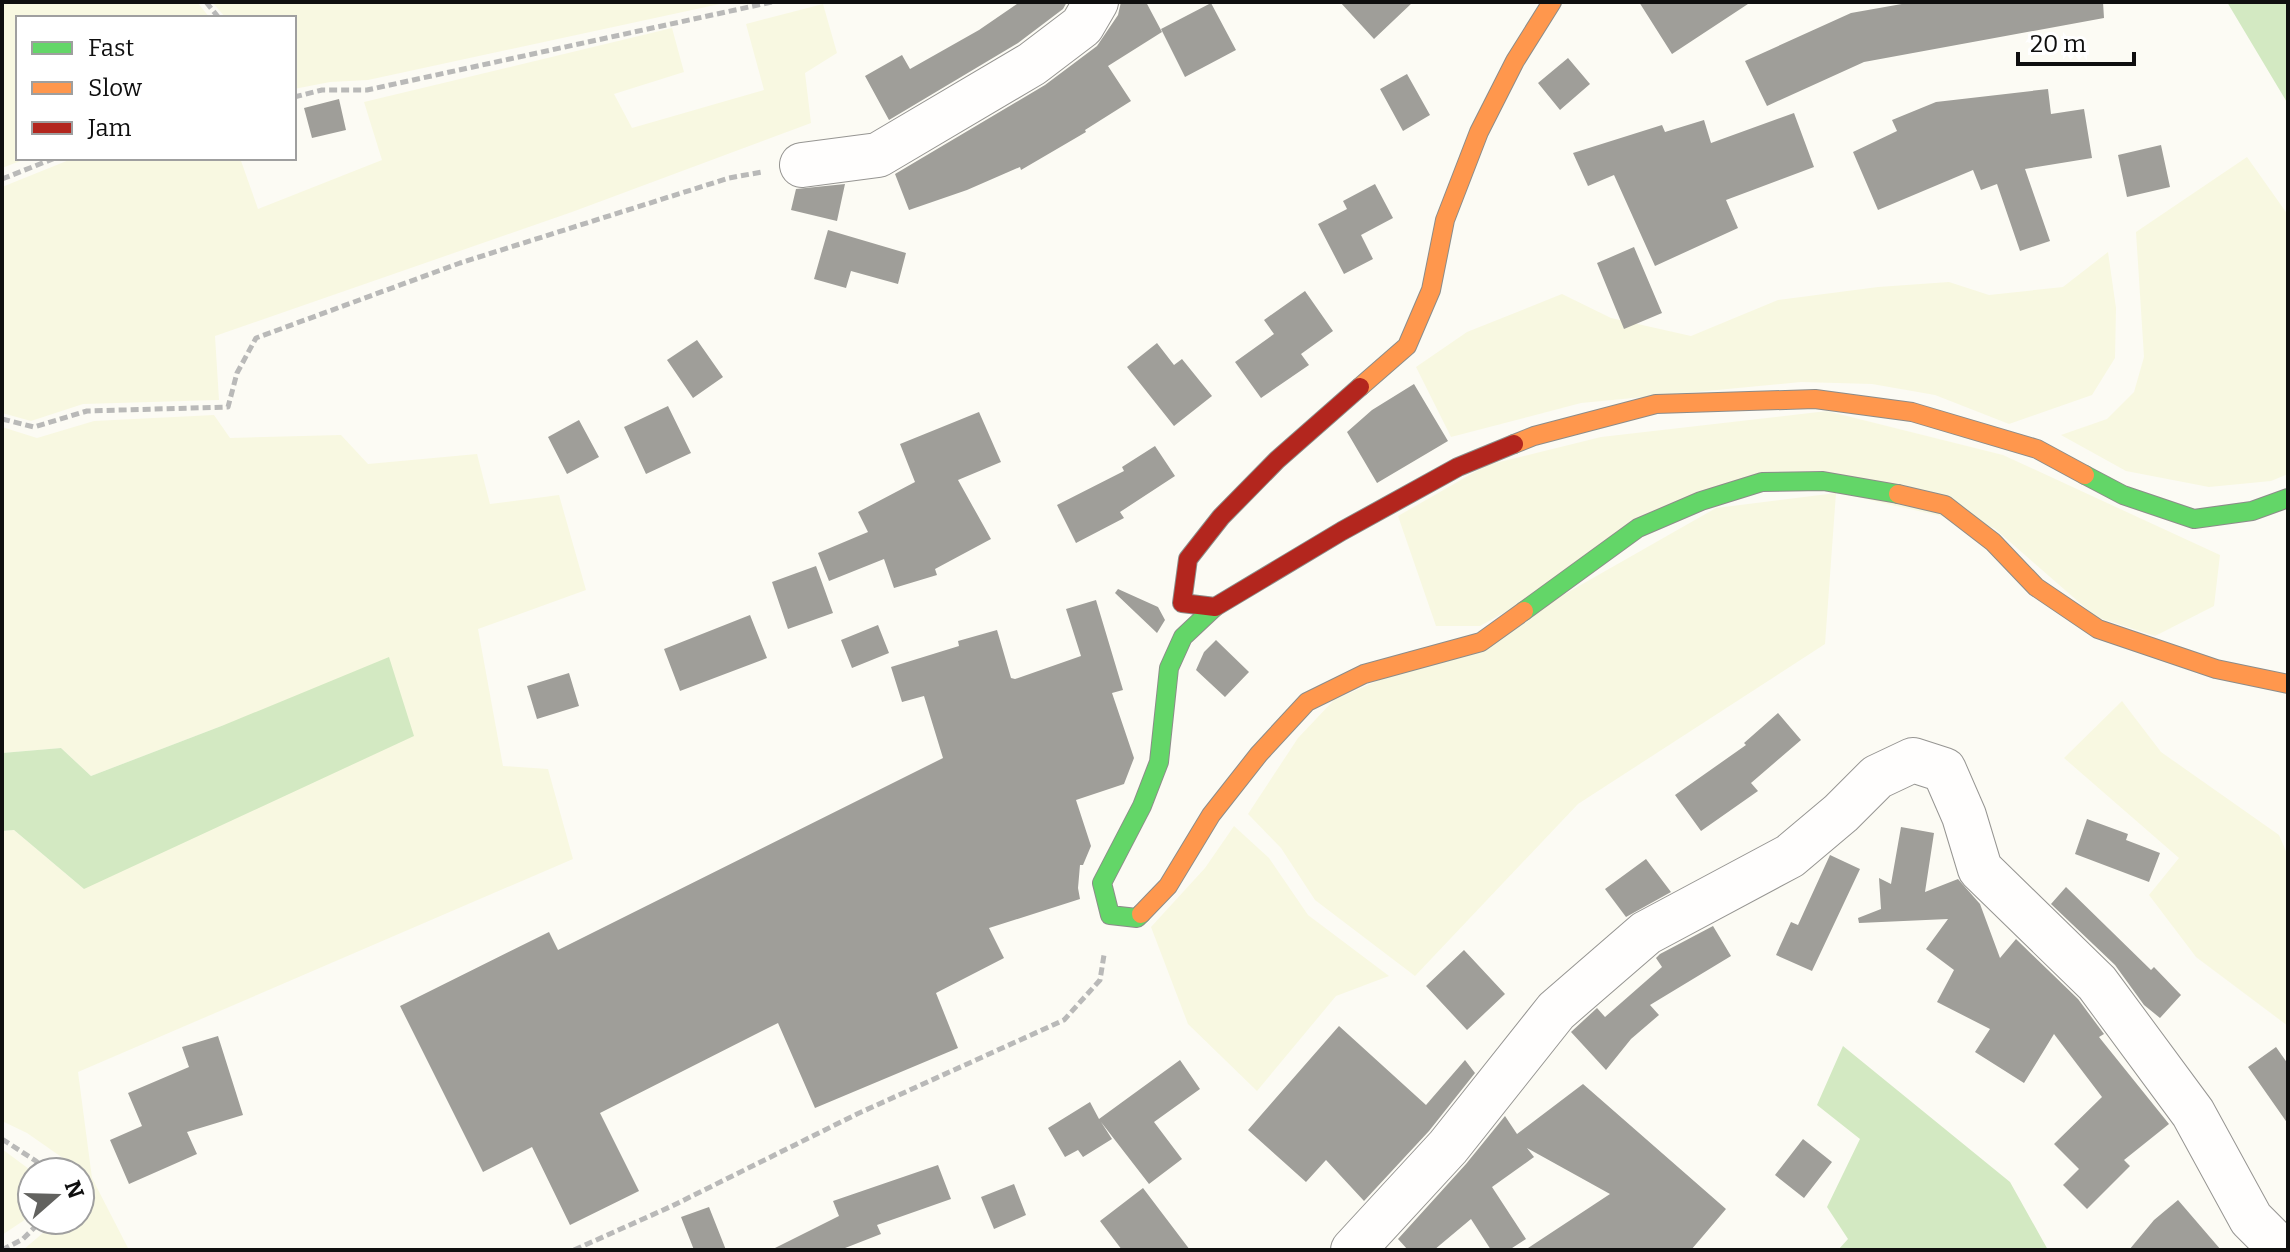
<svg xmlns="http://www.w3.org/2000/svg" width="2290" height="1252" font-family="Bitter,serif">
<rect width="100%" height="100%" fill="#fcfbf4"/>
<path fill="#f8f8e1" d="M2 2H197L210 18H18V158H28L2 168Z
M212 2H729L368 80 330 82 294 89V18H226Z
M823 4 837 53 805 73 811 123 572 212 215 336 219 400 83 404 31 421 2 413V187L74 158H240L258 209 382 160 364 102 672 28 684 72 614 94 632 128 764 90 746 24Z
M2247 157 2288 215V474L2271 481 2209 487 2126 471 2061 435 2107 419 2134 392 2144 357 2136 232Z
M2108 252 2116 308 2115 358 2092 395 2009 424 1935 395 1872 384 1801 382 1581 403 1451 437 1416 367 1467 332 1562 294 1611 318 1691 336 1778 300 1878 287 1949 282 1989 295 2063 287Z
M1827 411 2003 455 2220 555 2214 606 2155 636 2096 617 1994 528 1755 474 1480 626H1436L1398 516 1487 465 1601 437Z
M214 415 230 438 341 435 368 464 477 454 490 504 559 495 586 590 478 629 503 766 548 769 573 859 78 1072 92 1178 129 1250H23L58 1220H80V1172H73L70 1163 27 1133 2 1121V831L14 830 84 889 224 725 91 776 61 748 2 753V427L37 438 94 421Z
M1836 493 1825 644 1578 804 1415 976 1315 900 1281 848 1248 814 1298 738 1334 700 1535 611 1716 508Z
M2122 701 2161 752 2279 835 2288 856V1026L2196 957 2149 895 2179 858 2064 758Z
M1234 826 1269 858 1308 915 1389 976 1336 996 1257 1091 1188 1024 1151 927 1205 868Z
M2 1149 33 1172 32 1215 2 1235Z"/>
<path fill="#d3e9c2" d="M2227 2H2288V104Z
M389 657 414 736 84 889 14 830 2 831V753L61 748 91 776 224 725Z
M1843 1046 2010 1182 2048 1250H1838L1848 1239 1827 1207 1860 1139 1817 1105Z"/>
<path fill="#9f9e99" d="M1020 2H1067L1063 9 1018 43 889 120 865 76 902 55 910 69 979 30Z
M1121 2H1146L1162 32 1108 66 1131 101 1085 130 1086 132 1021 170 1020 167 967 190 909 210 895 174 1045 85 1097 46 1118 15Z
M1340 2H1413L1374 39Z
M1639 2H1751L1672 54Z
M1913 2H2103L2104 18 1864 62 1767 106 1745 61 1851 13Z
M1211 3 1236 50 1185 77 1161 29Z
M1568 58 1590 84 1560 110 1538 83Z
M1407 74 1430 115 1403 131 1380 89Z
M2048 89 2051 114 2084 109 2092 158 2025 169 2050 241 2020 251 1997 184 1981 190 1973 170 1878 210 1853 152 1897 131 1892 120 1936 102Z
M339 99 346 130 312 138 304 108Z
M1794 113 1814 167 1726 200 1738 228 1655 266 1614 175 1588 186 1573 153 1662 125 1665 132 1704 120 1711 143Z
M2161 145 2170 187 2127 197 2118 155Z
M845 184 837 221 791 210 796 189Z
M1375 184 1393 218 1361 235 1373 259 1344 274 1318 224 1347 209 1343 201Z
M828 230 906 253 898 284 851 271 846 288 814 279Z
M1634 247 1662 313 1624 329 1597 263Z
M1305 291 1333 331 1301 354 1309 365 1261 398 1235 362 1274 334 1264 320Z
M697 340 723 377 693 398 667 360Z
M1157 343 1174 365 1182 359 1212 396 1174 426 1127 367Z
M1414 384 1448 441 1377 483 1347 432 1372 410Z
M668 406 691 453 646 474 624 427Z
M979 412 1001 462 958 480 991 539 935 569 937 575 894 588 884 559 829 581 818 553 868 532 858 512 915 482 900 444Z
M579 420 599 457 567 474 548 437Z
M1155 446 1175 476 1120 512 1124 518 1076 543 1057 505 1124 471 1122 467Z
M816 566 833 613 788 629 772 582Z
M1118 589 1158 607 1165 620 1157 633 1115 593Z
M1096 600 1123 690 1112 693 1134 758 1124 784 1076 800 1091 846 1083 865H1080L1078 888 1080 899 989 928 1004 958 936 993 958 1048 815 1108 778 1023 600 1113 639 1191 570 1225 532 1147 483 1172 400 1006 549 932 558 950 943 758 924 696 902 702 891 667 959 646 958 641 997 630 1011 678 1015 679 1081 656 1066 609Z
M750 615 767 658 680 691 664 649Z
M878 625 889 653 852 668 841 640Z
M1216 640 1249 672 1225 697 1196 670 1204 652Z
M569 673 579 706 537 719 527 686Z
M1778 713 1801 740 1751 783 1758 791 1701 831 1675 795 1746 745 1744 743Z
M2087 819 2128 834 2126 840 2160 853 2149 882 2075 854Z
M1901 827 1934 833 1925 892 1958 879 1980 904 2000 958 2016 939 2078 999 2104 1034 2099 1037 2169 1124 2124 1160 2130 1166 2087 1209 2063 1185 2079 1169 2054 1144 2102 1097 2054 1034 2024 1083 1975 1052 1990 1029 1937 1002 1954 970 1926 949 1948 919 1859 923 1858 918 1881 909 1879 878 1891 884Z
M1830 855 1860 869 1812 971 1776 955 1791 922 1798 925Z
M1646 859 1671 892 1626 917 1605 889Z
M2066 887 2151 970 2154 967 2181 995 2160 1018 2144 1005 2115 965 2051 904Z
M1713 926 1731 956 1650 1005 1659 1015 1631 1039 1606 1070 1571 1032 1597 1008 1605 1017 1662 967 1656 958 1660 954Z
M1464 950 1505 994 1467 1030 1426 986Z
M1339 1026 1426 1105 1465 1060 1475 1073 1429 1131 1364 1201 1326 1160 1306 1182 1248 1130Z
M218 1036 243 1115 187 1132 197 1154 129 1184 110 1140 142 1126 128 1093 189 1067 182 1047Z
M2276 1047 2288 1064V1124L2248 1067Z
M1180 1060 1200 1089 1154 1122 1182 1159 1149 1184 1101 1122 1112 1139 1083 1157 1078 1150 1065 1157 1048 1128 1090 1102 1099 1119Z
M1583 1084 1726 1209 1691 1250H1525L1610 1194 1527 1148 1534 1157 1492 1187 1526 1239 1509 1250H1491L1471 1219 1434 1250H1408L1398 1239 1466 1164 1505 1116 1517 1134Z
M1803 1139 1832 1162 1804 1198 1775 1175Z
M938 1165 951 1199 877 1225 881 1234 840 1250H771L839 1216 833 1201Z
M1014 1184 1026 1215 994 1229 981 1197Z
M1143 1188 1190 1250H1122L1100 1221Z
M2178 1200 2221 1250H2129L2154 1220Z
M709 1207 726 1250H694L681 1217Z"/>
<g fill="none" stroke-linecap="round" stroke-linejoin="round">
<defs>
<path id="street" d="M802 165 878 155 1032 64 1082 26 1096 2
M1353 1250 1448 1147 1556 1011 1646 933 1790 856 1841 813 1877 777 1913 760 1944 770 1964 816 1980 869 2097 983 2193 1113 2251 1219 2282 1250"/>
<path id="fast" d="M2085 475 2123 495 2194 519 2252 511 2288 498
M1524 611 1638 528 1701 501 1762 482 1823 481 1898 494
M1141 914 1137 918 1110 915 1102 883 1142 806 1159 762 1169 668 1183 637 1215 607"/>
<path id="slow" d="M1360 387 1407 346 1431 290 1445 220 1479 132 1515 61 1552 2
M1514 444 1534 436 1656 404 1815 399 1912 412 2037 449 2085 475
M1898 494 1945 505 1993 542 2036 587 2098 629 2216 669 2288 684
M1141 914 1168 886 1211 815 1259 754 1307 702 1364 674 1481 642 1524 611"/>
<path id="jam" d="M1360 387 1277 460 1221 517 1188 559 1182 603 1215 607 1342 531 1458 467 1514 444"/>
</defs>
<use href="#street" stroke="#969592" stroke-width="46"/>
<use href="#fast" stroke="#8c8c89" stroke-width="20"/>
<use href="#slow" stroke="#8c8c89" stroke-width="20"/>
<use href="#jam" stroke="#8c8c89" stroke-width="20"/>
<path stroke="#b9b9b8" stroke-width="5" stroke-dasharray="8 4" stroke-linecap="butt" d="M206 2 219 18
M294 97 322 90H367L772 2
M2 179 55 158
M2 419 34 427 87 411 228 407 237 373 256 338 460 263 729 178 762 172
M2 1139 36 1161 48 1172
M2 1250 23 1239 42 1220
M574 1250 672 1206 857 1114 1064 1020 1100 980 1104 955"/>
<use href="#street" stroke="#fffefd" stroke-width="44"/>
<use href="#fast" stroke="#63d668" stroke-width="18"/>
<use href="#slow" stroke="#ff974d" stroke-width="18"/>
<use href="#jam" stroke="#b3261e" stroke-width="18"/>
</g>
<rect width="2290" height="1252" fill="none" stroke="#0f0f0f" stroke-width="8"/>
<rect x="16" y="16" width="280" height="144" fill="#ffffff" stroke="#9f9f9f" stroke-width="2"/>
<rect x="32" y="42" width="40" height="12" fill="#63d668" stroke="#9f9f9f" stroke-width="2"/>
<text x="88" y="56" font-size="24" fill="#0f0f0f">Fast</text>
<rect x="32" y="82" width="40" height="12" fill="#ff974d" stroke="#9f9f9f" stroke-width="2"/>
<text x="88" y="96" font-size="24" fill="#0f0f0f">Slow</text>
<rect x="32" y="122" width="40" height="12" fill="#b3261e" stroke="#9f9f9f" stroke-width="2"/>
<text x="88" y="136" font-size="24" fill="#0f0f0f">Jam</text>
<g transform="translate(56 1196) rotate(70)"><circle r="38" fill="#ffffff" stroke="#9f9f9f" stroke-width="2"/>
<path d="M0-6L14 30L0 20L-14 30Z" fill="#62625f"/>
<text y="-12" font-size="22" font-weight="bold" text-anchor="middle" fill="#0f0f0f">N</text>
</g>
<path d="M2018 52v12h116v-12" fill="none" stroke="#0f0f0f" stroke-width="4"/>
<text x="2030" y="52" font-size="24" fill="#0f0f0f" stroke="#ffffff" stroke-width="6" paint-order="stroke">20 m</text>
</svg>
